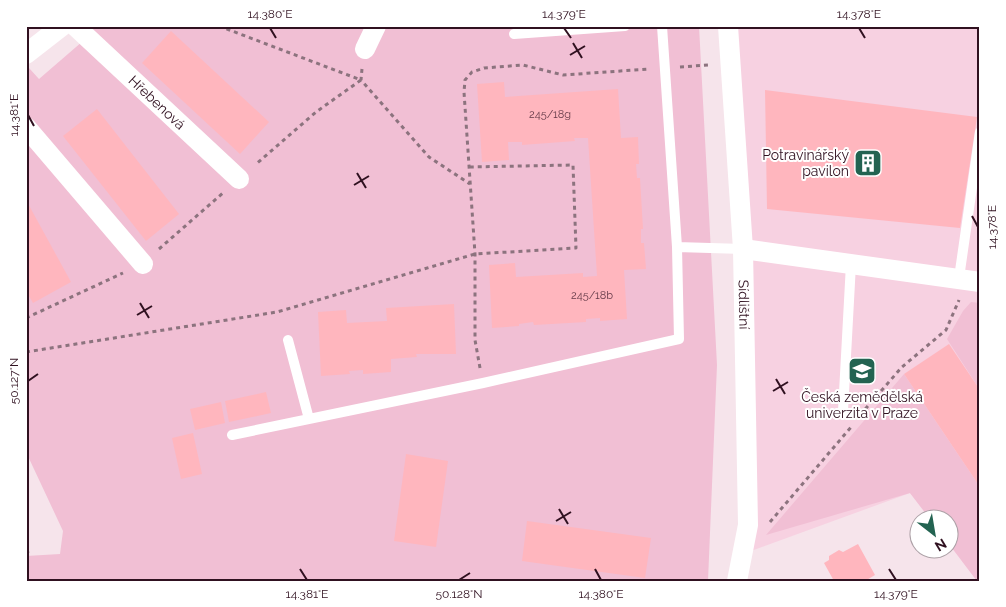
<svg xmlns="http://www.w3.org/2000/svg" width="1006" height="607" font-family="Raleway,sans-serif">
<rect width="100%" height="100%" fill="#f6e4eb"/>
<path fill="#f7d1e1" d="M732 26H980V581H977L949 544 948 520 930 519 910 493 740 555Z"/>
<path fill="#f1bfd4" d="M89 26H699L717 365 708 581H26V556L60 554 63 531 26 452V70L29 68 39 79 83 41Z
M971 302 980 303V390L947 339 963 311Z
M904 374 980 487V581H977L949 544 948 520 930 519 910 493 766 535Z"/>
<path fill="#ffb6be" d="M171 31 269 122 240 154 142 63Z
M504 82 505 97 618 89 621 138 638 137 639 164H636L637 178H640L643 229H641V243H644L646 269 624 270 627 319 600 321V318L586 319V322L534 325 533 322 519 324V326L492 328 489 265 515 263 516 277 583 273V277L597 276 588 138H574L575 141 522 145V142H508L509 160 482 162 477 84Z
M765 90 977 117 960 228 767 209Z
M97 109 179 214 146 241 63 136Z
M26 200 71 282 33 303 26 291Z
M454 304 456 354H416L417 357 391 359V372L363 374V370L349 371 350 374 321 376 318 312 346 310 347 323 387 321 386 308Z
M949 344 980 390V487L904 374Z
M266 392 271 413 229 422 225 401Z
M221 402 225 423 195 430 190 409Z
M193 433 202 474 181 479 172 438Z
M406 454 448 461 436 547 394 541Z
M527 521 651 538 645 578 522 561Z
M858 544 875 575 865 581H834L824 563 829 560V556L839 550 843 552Z"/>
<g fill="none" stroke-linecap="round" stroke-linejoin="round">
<path stroke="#8c737e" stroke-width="3" stroke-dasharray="4 4" stroke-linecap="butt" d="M219 26 361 80 316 112 255 165
M680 67 708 65
M362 69 361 80 429 157 470 184
M159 249 224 192
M26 318 123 273
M26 352 277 312 475 254 576 248 573 165 469 167
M480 368 475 340V254L464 92 465 80 472 72 484 68 523 65 563 75 649 69
M860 415 902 367 946 330 959 300
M770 522 852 426
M26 552 29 551"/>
<path stroke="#fff" stroke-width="10" d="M514 34 625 26
M677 247 743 249
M959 278 980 132
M288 340 309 419
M843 411 851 264
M232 435 483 383 679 339 677 247 662 26"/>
<g stroke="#fff" stroke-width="20">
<path id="s1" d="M75 26 239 179"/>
<path id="s2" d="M728 26 743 249 748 525 737 581"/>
<path d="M365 49 376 26"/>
<path d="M26 54 62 26"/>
<path d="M26 127 143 264"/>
<path d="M743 249 980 282"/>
</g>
</g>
<path fill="none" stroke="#301120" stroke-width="2" d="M270 28 276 38M564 28 571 38M859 28 865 38M573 43 582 58M570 55 585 46M28 115 34 126M357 173 366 188M354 185 369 176M972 216 978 227M140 303 149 318M137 315 152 306M776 379 785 394M28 381 38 374M773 391 788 382M559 509 568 524M556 521 571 512M300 569 307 580M595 569 601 580M889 569 896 580M459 580 470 573"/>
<defs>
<symbol id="building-square" viewBox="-11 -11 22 22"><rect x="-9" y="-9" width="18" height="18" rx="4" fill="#236351" stroke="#fff"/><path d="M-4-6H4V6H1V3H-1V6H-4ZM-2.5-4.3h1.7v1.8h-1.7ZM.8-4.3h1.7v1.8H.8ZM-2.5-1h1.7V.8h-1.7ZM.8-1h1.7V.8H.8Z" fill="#fff"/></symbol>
<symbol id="university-square" viewBox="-11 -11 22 22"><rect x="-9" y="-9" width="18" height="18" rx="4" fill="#236351" stroke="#fff"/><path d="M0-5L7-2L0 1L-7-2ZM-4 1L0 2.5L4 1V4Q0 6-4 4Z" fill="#fff"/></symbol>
</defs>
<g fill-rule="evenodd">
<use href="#building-square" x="852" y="147" width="32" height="32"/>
<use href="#university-square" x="846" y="355" width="32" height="32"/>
</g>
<g text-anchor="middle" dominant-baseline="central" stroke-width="4" stroke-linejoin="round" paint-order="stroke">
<g font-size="11" fill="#643a48">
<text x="550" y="114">245/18g</text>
<text x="592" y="295">245/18b</text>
</g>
<g font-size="14" fill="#301120" stroke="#fff">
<text stroke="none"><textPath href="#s1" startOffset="112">Hřebenová</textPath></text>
<text stroke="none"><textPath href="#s2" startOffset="279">Sídlištní</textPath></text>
</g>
<g font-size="14" fill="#301120" stroke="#fff" text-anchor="end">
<text x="849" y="155">Potravinářský<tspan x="849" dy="16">pavilon</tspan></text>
<text x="862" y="397" text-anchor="middle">Česká zemědělská<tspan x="862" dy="16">univerzita v Praze</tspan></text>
</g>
</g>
<rect width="1006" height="607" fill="none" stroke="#ffffff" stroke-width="55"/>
<g transform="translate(934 534) rotate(149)"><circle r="24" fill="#ffffff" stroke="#aca0a6"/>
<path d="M0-4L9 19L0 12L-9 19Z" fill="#236351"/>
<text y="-8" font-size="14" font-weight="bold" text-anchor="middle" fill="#301120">N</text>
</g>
<rect x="28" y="28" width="950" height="552" fill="none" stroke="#301120" stroke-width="2"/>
<g font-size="12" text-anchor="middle" fill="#301120">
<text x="270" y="18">14.380°E</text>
<text x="564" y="18">14.379°E</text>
<text x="859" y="18">14.378°E</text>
<text transform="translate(14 115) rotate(-90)" y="4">14.381°E</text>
<text transform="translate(992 227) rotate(-90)" y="4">14.378°E</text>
<text transform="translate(14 381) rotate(-90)" y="4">50.127°N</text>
<text x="307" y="598">14.381°E</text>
<text x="459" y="598">50.128°N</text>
<text x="601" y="598">14.380°E</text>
<text x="896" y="598">14.379°E</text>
</g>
</svg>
